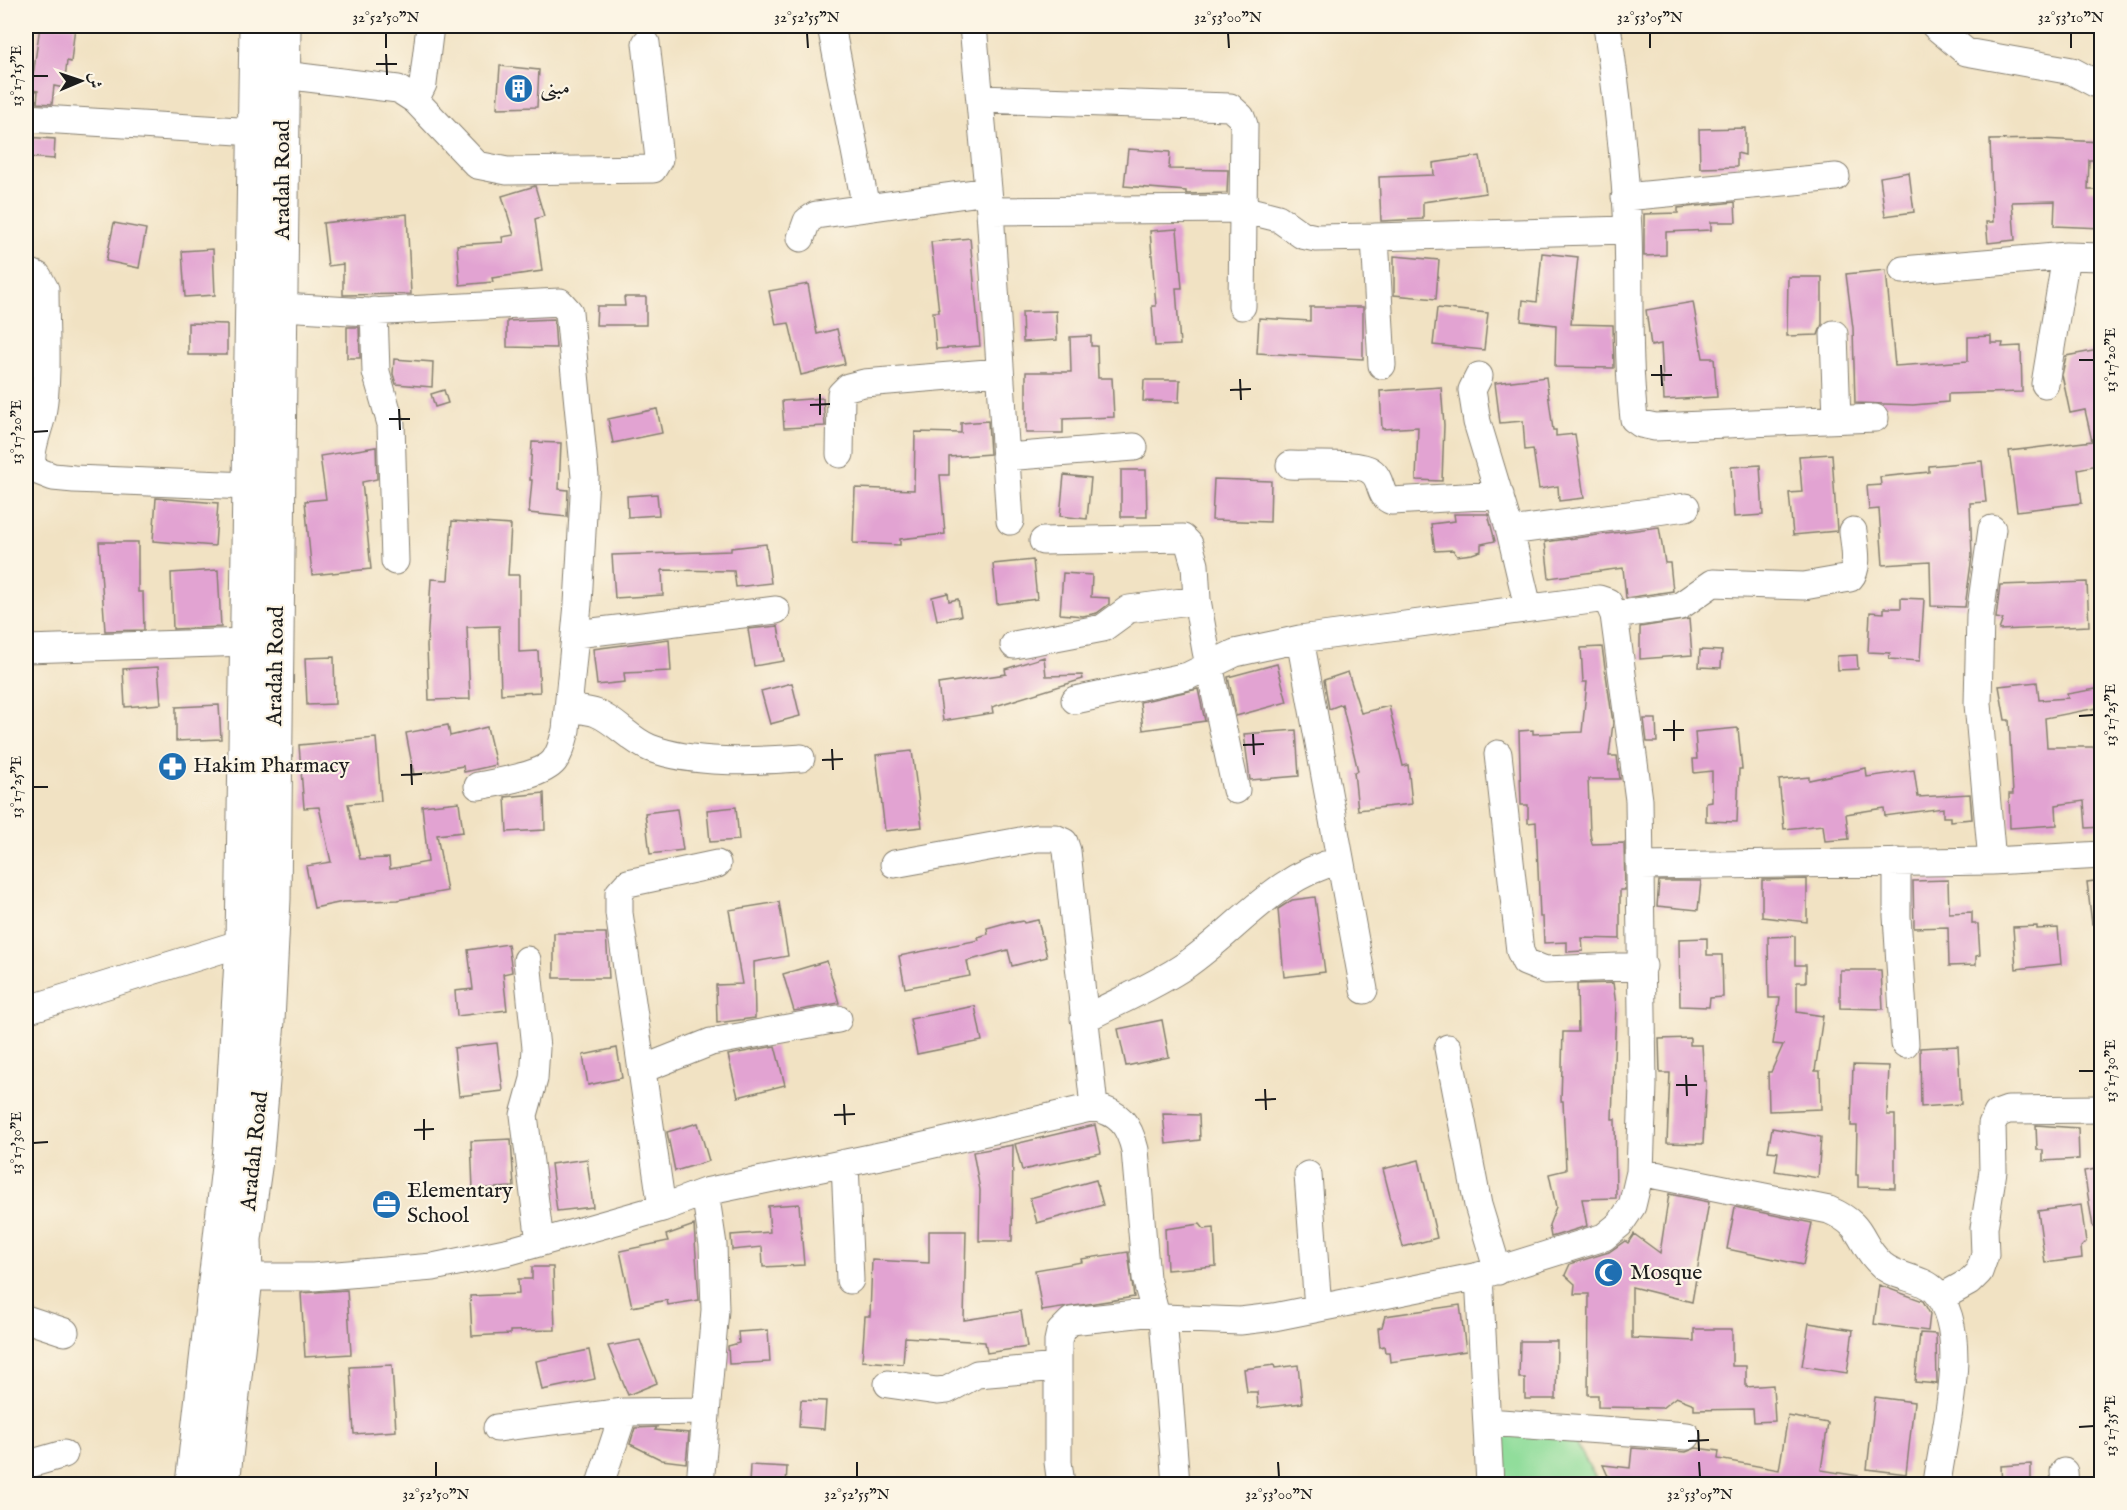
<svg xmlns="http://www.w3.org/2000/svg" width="2127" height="1510" font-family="'IM FELL English',Amiri,serif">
<rect width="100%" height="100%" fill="#fcf5e5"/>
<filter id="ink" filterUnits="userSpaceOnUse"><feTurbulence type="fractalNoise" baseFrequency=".0167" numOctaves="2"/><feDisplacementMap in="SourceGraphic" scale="12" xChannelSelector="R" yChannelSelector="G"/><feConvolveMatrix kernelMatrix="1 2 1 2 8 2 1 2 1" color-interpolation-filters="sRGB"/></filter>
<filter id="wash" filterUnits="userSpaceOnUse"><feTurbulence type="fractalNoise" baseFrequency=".008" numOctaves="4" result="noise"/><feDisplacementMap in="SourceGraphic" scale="24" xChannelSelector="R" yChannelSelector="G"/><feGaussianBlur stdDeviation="1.35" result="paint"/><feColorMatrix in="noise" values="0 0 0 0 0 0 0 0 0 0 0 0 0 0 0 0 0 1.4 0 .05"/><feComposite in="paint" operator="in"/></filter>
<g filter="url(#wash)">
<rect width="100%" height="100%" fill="#f1e2c3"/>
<path fill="#91dd9b" stroke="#567c5c" stroke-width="1.5" d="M1495 1428 1570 1432 1599 1484H1496Z"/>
<g id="blocks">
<path fill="#e2a3d2" d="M40 26H75L71 62 67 61 64 88 54 86 52 104 37 103 38 91 31 90Z
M500 66 539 70 537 107 497 108Z
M1745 128V155L1737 153V167L1700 168 1699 129Z
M26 137 55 139 54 159 26 157Z
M2041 139 2102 142V160H2089L2088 190H2102V228L2054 226 2055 201 2012 202 2015 240 1988 243 1986 222H1993L1990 140Z
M1128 149 1170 152 1169 169 1228 170 1227 193 1186 194V191L1124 186Z
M1480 156 1486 193 1423 202V219L1381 221 1379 177 1434 175 1433 163Z
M1909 172 1914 212 1885 216 1880 177Z
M535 186 544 216 535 219 542 271 492 278 493 282 460 285 457 245 503 242 502 237 514 235 502 196Z
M1735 202 1736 222H1711V230L1666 232V255L1644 256V214L1678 213V208Z
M407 214 411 294 343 295V264L328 266 323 223Z
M114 223 146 229 139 268 106 261Z
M1177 229 1182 288H1176L1180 345 1155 346 1152 306H1156L1150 231Z
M970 238 980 346 936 349 933 312H939L931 242Z
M213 249 215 295 185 297 182 251Z
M1542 253 1578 257 1571 324 1613 325 1614 368 1555 367 1556 325 1521 321 1523 300 1537 302Z
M1394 256 1439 260 1436 299 1394 295Z
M1886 270 1895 366 1968 361V337L1991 336V343H2003L2002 347 2021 346 2022 392 1948 394V402L1913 405 1855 403 1853 328 1846 274Z
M1788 277H1822V324L1818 335 1787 336Z
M808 284 817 334 837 329 845 364 801 375 789 323 776 325 769 291Z
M624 297H646V325H596L597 306H625Z
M1693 302 1703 358H1714L1717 397 1664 400 1661 344 1651 346 1646 310Z
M1310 307H1363V359L1257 353 1259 318 1310 321Z
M1437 308 1488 313 1484 350 1433 345Z
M1056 311 1057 340 1023 342 1022 312Z
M554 319 556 348 507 347V321Z
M188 323 227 324V355H188Z
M347 327H359L360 358H347Z
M1091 336V346H1097L1098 378H1112L1114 417 1063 419V433H1026V372H1071L1070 337Z
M2098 350 2102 369V464L2078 469 2082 503 2017 511 2009 451 2092 441 2085 410 2070 413 2062 375 2066 356Z
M394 359 433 362 432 387 396 384 393 374Z
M1546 377 1553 430H1556V436L1575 434 1584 498 1559 501 1558 486 1539 489 1533 449 1525 450 1523 421 1500 423 1495 383Z
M1144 380H1180L1179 402 1143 401Z
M1441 387 1444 425 1442 481 1416 480 1418 427 1382 429 1380 391Z
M444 390 448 403 435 407 431 394Z
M823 398 825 426 784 428 782 401Z
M657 409 662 433 613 443 608 419Z
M988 421 990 454 949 457V475H940L945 534 900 539V545L853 543 855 488 914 490 915 432 961 433V423Z
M532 442 561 443 559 489 568 490 567 517 529 513 532 480H530Z
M376 447 377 479 362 482 371 569 312 575 305 501 326 499 320 456Z
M1832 454 1837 531 1793 535 1789 493 1802 492 1799 456Z
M1982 461 1986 502 1970 503 1972 556 1965 607 1931 606 1930 562 1883 565 1879 509 1869 510 1867 486 1881 485 1880 477 1929 472V466Z
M1760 465 1763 515 1734 517 1731 467Z
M1121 470H1146L1147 517H1121Z
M1064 475 1091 478 1087 519 1060 516Z
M1214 479 1271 481 1270 522 1212 520Z
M657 494 659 515 628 517 627 496Z
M156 498 218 503 215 546 153 541Z
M1454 514H1488L1495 541 1481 544V551L1472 554 1457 556 1453 550 1435 551 1431 524 1455 521Z
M452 521 511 525 508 575H519V652L538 651 540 692 501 694 499 626 467 627 470 699 429 700 427 646 431 579 448 580Z
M1659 527 1665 563H1670L1673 591 1626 598 1623 568 1549 578 1545 542Z
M99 542H138V592H143L144 630 105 631Z
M766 544 771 583 736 587 734 571 662 570 663 595 615 598 612 555 731 551V548Z
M1033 560 1037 599 997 604 993 564Z
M218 570 221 627 173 629 171 573Z
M1063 573 1092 575 1091 597 1109 598V604L1097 613 1083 616 1060 614Z
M2087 582 2089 626 1999 630 2003 619 1996 618 2000 585Z
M948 593 949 601 958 599 961 616 937 620 932 597Z
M1901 598 1924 599 1920 661 1889 659 1890 653 1868 652 1870 612 1884 613V608H1901Z
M1689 619 1692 655 1640 659V627Z
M778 626 784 661 754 666 748 629Z
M669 639 671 671 624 673 625 682 597 685 593 649Z
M1602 647 1613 723 1609 756H1617L1620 779H1588L1590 834 1592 844 1624 843 1625 890H1620V939L1582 938 1583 951 1567 952V942L1544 943 1543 917H1540L1536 822 1528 823V805H1521L1519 731 1533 730V734L1582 732 1587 682H1583L1581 648Z
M1700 650 1722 651 1721 668 1699 667Z
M1857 655 1858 669 1838 670 1837 656Z
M334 657 335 704 307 705 305 658Z
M1044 657 1046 676 1082 675 1083 679 992 707 993 713 943 721 938 684 1006 674 1005 669Z
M1277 664 1287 702 1236 716 1228 677Z
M158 667 161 704 125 707 123 669Z
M1348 672 1361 713 1389 706 1403 766 1408 765 1412 804 1358 810 1354 772 1358 771 1342 704 1329 709 1324 680Z
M2037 682 2039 700 2068 698 2067 694 2102 688V707L2045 718 2047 747H2102V827L2086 828 2084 801 2056 805 2057 825 2010 828 2009 794H2013L2009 720H2005L1999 686Z
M792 683 800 716 770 724 761 691Z
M1198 689 1205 721 1143 730 1140 702Z
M219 705 221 739 176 741V707Z
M1644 719H1656L1657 742H1647Z
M448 725 450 736 487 727 496 765 464 772 463 766 414 775 406 733Z
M1738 728 1742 769H1739L1737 822 1706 821V803L1712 802V771L1694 773 1693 759H1697L1695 732Z
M1296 730 1299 776 1250 780 1244 734Z
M376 738 381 801 348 804 360 859 389 858 390 869 428 862 422 806 459 802 463 832 437 835 447 891 397 900 343 902 314 908 306 866 331 862 319 807 304 808 299 745Z
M912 751 922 827 885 831 876 755Z
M1866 768 1867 777 1914 770 1918 797 1970 794 1972 819 1950 821V817H1943V808L1885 816 1884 808 1846 814 1849 839 1825 841 1823 825 1784 829 1779 780 1809 777V780Z
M544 793 545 830 507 832 505 797Z
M736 807 739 840 710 842 707 810Z
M677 809 683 850 650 854 645 813Z
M1807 879V922L1762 917V880Z
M1948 880 1949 913 1972 912V924H1978L1980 955 1976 956V965L1949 966 1948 927 1914 928 1913 881Z
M2102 880V924H2092L2087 882Z
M1659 881H1701L1698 910 1657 906Z
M1315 897 1325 972 1284 977 1278 909 1292 900Z
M779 902 788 956 754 962 755 1018 717 1023 716 985 742 984 729 910Z
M1038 920 1047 957 1012 966 1008 950 967 961 970 976 905 988 899 956 979 940 978 937 988 934 987 928 1012 921V923L1023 921 1024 923Z
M2037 926V929L2058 928 2061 964 2016 969 2013 927Z
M554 933H606L609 978H554Z
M1795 936V965H1806V982H1797V1012L1823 1016 1815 1071H1820L1821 1109 1769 1111 1768 1072H1771L1783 1045 1773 1044 1780 998H1769L1768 937Z
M1707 938V955H1722L1723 997 1710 998 1709 1007 1680 1006 1679 939Z
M508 944 512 972 503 974 507 1010 457 1016 455 991 473 989 468 950Z
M827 961 839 1003 794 1011 783 974Z
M1840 970H1881L1883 1009 1840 1008Z
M1613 983 1616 1005 1612 1119H1615L1616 1198 1582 1199 1587 1226 1551 1237 1549 1225 1556 1207 1549 1174 1566 1170 1563 1101H1561L1563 1032H1578L1577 984Z
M975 1006 982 1041 917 1054 910 1019Z
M1162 1020 1169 1057 1126 1066 1118 1029Z
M1690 1038V1045H1702L1704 1081H1706L1703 1144 1667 1143 1670 1073H1660L1659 1039Z
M497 1043 503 1091 459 1096 454 1048Z
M775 1046 785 1085 738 1097 728 1055Z
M1958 1046 1961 1104 1921 1107 1920 1048Z
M617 1048 622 1078 588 1085 583 1055Z
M1853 1065 1889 1066 1887 1115H1895V1188L1858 1187V1175H1856L1857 1126H1851Z
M1163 1114 1199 1115 1200 1140 1166 1144Z
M698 1123 709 1161 675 1171 667 1132Z
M1095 1125 1101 1153 1022 1170 1015 1144Z
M2036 1125 2078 1128 2079 1159 2043 1161V1150H2037Z
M1772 1128 1821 1137 1818 1178 1775 1171 1778 1152 1768 1151Z
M511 1139 514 1187 473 1189 471 1141Z
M1013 1145 1012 1241H979L980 1190 973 1152Z
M587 1159 593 1207 557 1211 551 1164Z
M1419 1160 1437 1238 1403 1247 1383 1169Z
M2102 1168V1227H2093L2084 1171Z
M1096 1180 1103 1205 1037 1223 1030 1198Z
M1669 1194 1709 1202 1692 1302 1632 1287V1338L1694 1341V1329H1732V1366H1746V1387L1773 1385 1775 1421 1754 1422 1753 1409 1694 1410V1404L1676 1397 1662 1408 1598 1407V1395H1588L1589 1294H1574L1575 1284 1565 1275 1570 1264 1609 1252 1625 1241 1628 1243 1634 1234 1660 1253Z
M799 1204 804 1265 763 1267 762 1247 732 1250 731 1235 770 1232 768 1206Z
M2081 1205 2086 1242 2081 1247 2082 1258 2045 1263 2038 1211Z
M1735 1207 1812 1223 1803 1265 1727 1249Z
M1200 1224 1204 1229 1214 1228 1216 1266 1167 1270 1165 1229Z
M694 1225 699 1300 668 1305 667 1300 632 1307 620 1251 668 1241 666 1235Z
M929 1231H966L964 1320 1021 1311 1027 1347 987 1353 985 1342 905 1337 903 1364 862 1361 865 1316H870L872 1260 929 1263Z
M1128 1252 1134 1297 1042 1311 1035 1270 1082 1262 1081 1259Z
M532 1267H553L555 1330 510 1331V1334L472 1336 470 1296 519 1294 518 1279H532Z
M1879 1285 1923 1301 1930 1314 1928 1331 1874 1324Z
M347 1290 351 1354 305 1357 301 1293Z
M1460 1305 1466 1351 1390 1362 1389 1352H1385L1384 1346 1380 1347 1378 1328 1382 1327 1385 1316Z
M1809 1323 1853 1330 1847 1373 1802 1366Z
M768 1330 770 1362 729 1364 728 1346 739 1343 738 1332Z
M1920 1333 1936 1334 1937 1384 1915 1382Z
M640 1340 657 1383 628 1395 608 1346Z
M1520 1341H1557L1556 1399H1525V1378H1519Z
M589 1350 595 1379 542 1390 536 1361Z
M392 1365 396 1431 354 1434 350 1367Z
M1274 1365 1275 1368 1298 1365 1302 1403 1258 1408 1257 1392H1247L1244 1369Z
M1875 1397 1914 1402 1906 1474 1867 1469Z
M801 1400 826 1401 824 1429 799 1427Z
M1788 1416 1828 1423 1821 1470 1858 1476V1485H1708L1678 1482V1485H1612L1603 1465 1630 1468 1632 1448 1686 1452 1696 1448 1719 1451 1718 1459 1779 1470Z
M657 1427 655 1430 689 1433 686 1463 662 1460 630 1444 635 1428Z
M2031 1464V1485H2002L2001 1466Z
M750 1465 787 1467 786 1485H749Z"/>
</g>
</g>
<g filter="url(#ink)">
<use href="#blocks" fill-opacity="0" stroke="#867f70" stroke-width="1.5"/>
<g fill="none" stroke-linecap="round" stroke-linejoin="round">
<defs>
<path id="minor" d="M831 26 866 208
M973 26 990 211 1010 521
M1607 26C1617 93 1625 162 1628 231 1630 294 1627 357 1634 419L1641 424 1655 427 1875 418
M1935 26 1966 52 2072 71 2102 87
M284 75 398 89 415 100 477 165 507 171 653 169 659 159 646 43
M980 99 1230 107 1241 117 1244 125 1242 306
M415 100 423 84 430 26
M26 118 255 132
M1625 197 1836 177
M990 211 1242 209 1278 218 1302 235 1316 238 1375 237
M801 238 807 221 816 215 988 191
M1903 270 2066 256 2102 257
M26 271 38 276 45 289C45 330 49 375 42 415 39 430 26 457 35 470L53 477 74 479 249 486
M282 307 368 312 560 302 569 312 585 477 578 604 566 730C563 741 561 752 554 761 542 776 497 782 478 786
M374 311 376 372 391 424 395 561
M1834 334 1837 419
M1382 365 1375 237 1628 230
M1479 376 1472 390 1477 422 1510 531 1528 607
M2045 384 2066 256
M840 454 841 394 848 387 864 383 1000 372
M1005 457 1134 447
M1290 465C1306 466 1360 462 1371 471 1383 479 1378 497 1392 501L1500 495
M1992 529 1980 615 1978 704 1992 861
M1510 531 1686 507
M1043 541 1183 538 1189 544 1195 565 1197 600 1206 651 1236 790
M1614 615 1680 606 1713 583 1804 586 1850 578C1860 567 1854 545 1853 531
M576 634 776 610
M1300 639 1364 990
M1014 645 1103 628 1129 609 1197 600
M26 649 248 642
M569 708C577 710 588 710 596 713 616 721 630 740 650 748 695 765 754 761 801 758
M1498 754 1520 951 1525 962 1545 970 1643 966
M1897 862V916L1905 1044
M894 864 1037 838H1055L1064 842 1067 851 1094 1107
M1641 866 1992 861 2102 855
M527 960 536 1048 534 1079 524 1115 540 1242
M26 1010 242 943
M1084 1019C1117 1002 1155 986 1186 965 1237 930 1277 874 1340 861
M1448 1048 1478 1205 1498 1271
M643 1069 711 1042 838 1019
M845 1163 850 1280
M1640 1172 1829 1210C1868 1227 1856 1242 1882 1265 1896 1278 1922 1277 1935 1291 1973 1334 1943 1433 1937 1484
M1308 1175 1318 1308
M662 1208 619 913V893L628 883 717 864
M1479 1276 1490 1484
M226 1277H313L433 1267 510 1251 662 1208 705 1192 899 1152 1094 1107C1120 1113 1129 1125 1135 1150L1146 1278 1155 1312 1163 1318 1240 1321 1274 1317 1479 1276 1604 1237 1620 1224 1632 1206 1640 1172 1643 1085 1639 800 1614 615 1608 602 1599 599 1300 639 1235 653 1188 676 1075 700
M1940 1298 1969 1282 1979 1272 1985 1255 1984 1228 1993 1171 1992 1124 1997 1114 2008 1110 2102 1109
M1163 1318 1176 1484
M26 1319 65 1332
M888 1384 937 1391 947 1390 977 1374 1058 1367
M1487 1422 1687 1436
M497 1428 624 1412 706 1411
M26 1465 64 1454
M2064 1472 2065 1484
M600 1484 624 1412
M700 1484 715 1310 713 1245 705 1192
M1061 1484 1058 1462V1341L1060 1332 1071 1321 1155 1312"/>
<path id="major" d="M192 1484 230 1149 242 943 256 26
M223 1484 246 1278 245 1239 257 1153 268 1021 274 899 284 26"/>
</defs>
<use href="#minor" stroke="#867f70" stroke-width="29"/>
<use href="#major" stroke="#867f70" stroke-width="35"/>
<use href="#minor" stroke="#fff" stroke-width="27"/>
<use href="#major" stroke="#fff" stroke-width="33"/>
</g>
</g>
<path fill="none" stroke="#1c1c1c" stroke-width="2" d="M386 33V48M807 33 808 48M1228 33 1229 48M1650 33V48M2071 33V48M386 54 387 75M376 64H397M33 76H48M2079 360H2094M1661 365 1662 386M1651 375H1672M1240 379 1241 400M1230 390 1251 389M820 394V415M810 405 830 404M399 409 400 430M389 419H410M33 432 48 431M2079 716 2094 715M1674 720V741M1663 730H1684M1253 734 1254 755M1243 745 1264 744M832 749 833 770M822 760 843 759M411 764 412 785M401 775 422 774M33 787H48M2079 1071H2094M1686 1075 1687 1096M1676 1085H1697M1265 1089 1266 1110M1255 1100 1276 1099M844 1104 845 1125M834 1115 855 1114M424 1119V1140M414 1130 434 1129M33 1143 48 1142M2079 1427 2094 1426M1698 1430 1699 1451M1688 1441 1709 1440M436 1462V1477M857 1462V1477M1278 1462 1279 1477M1699 1462 1700 1477"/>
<defs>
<symbol id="building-disc" viewBox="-11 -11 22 22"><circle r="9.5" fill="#1f6fb2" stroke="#fcf5e5"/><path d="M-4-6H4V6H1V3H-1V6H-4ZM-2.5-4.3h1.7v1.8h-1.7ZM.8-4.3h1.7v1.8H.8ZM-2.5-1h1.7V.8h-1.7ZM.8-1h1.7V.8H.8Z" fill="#fff"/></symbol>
<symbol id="pharmacy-disc" viewBox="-11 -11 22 22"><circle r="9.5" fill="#1f6fb2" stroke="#fcf5e5"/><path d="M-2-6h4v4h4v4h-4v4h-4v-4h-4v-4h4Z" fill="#fff"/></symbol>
<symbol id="office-disc" viewBox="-11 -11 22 22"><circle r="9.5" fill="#1f6fb2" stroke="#fcf5e5"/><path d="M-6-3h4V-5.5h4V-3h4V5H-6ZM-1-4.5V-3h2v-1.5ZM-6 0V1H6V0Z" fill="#fff"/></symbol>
<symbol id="mosque-disc" viewBox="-11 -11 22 22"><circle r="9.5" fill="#1f6fb2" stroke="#fcf5e5"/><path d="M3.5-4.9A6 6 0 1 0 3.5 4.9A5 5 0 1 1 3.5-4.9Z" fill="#fff"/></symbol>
</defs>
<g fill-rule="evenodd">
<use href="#building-disc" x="502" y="72" width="33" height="33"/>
<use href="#pharmacy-disc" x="156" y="750" width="33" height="33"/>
<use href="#office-disc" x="370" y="1188" width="33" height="33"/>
<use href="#mosque-disc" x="1592" y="1256" width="33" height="33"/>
</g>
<g text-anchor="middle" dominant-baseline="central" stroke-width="4.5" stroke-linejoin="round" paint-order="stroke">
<g font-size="22" fill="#1c1c1c" stroke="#fcf5e5" text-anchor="start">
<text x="540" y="88">مبنى</text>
<text x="193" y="766">Hakim Pharmacy</text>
<text x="407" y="1191">Elementary<tspan x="407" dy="25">School</tspan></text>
<text x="1630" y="1273">Mosque</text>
</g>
<g font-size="22" fill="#1c1c1c" stroke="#fcf5e5">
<text transform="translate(283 180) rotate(-90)">Aradah Road</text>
<text transform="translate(276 666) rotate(-89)">Aradah Road</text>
<text transform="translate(255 1151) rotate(-84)">Aradah Road</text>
</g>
</g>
<rect width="2127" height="1510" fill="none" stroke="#fcf5e5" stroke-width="66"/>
<g transform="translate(81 81) rotate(88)" stroke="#fcf5e5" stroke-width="4.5" paint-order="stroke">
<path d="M0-4.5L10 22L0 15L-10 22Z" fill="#1c1c1c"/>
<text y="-9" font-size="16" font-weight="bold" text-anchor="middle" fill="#1c1c1c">ش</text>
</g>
<rect x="33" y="33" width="2061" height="1444" fill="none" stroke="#1c1c1c" stroke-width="2"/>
<g font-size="15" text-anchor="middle" fill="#1c1c1c">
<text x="386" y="22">32°52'50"N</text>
<text x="807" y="22">32°52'55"N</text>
<text x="1228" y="22">32°53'00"N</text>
<text x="1650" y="22">32°53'05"N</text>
<text x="2071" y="22">32°53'10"N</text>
<text transform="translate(16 76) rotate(-90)" y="5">13°17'15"E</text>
<text transform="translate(2110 360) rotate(-90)" y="5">13°17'20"E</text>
<text transform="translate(16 432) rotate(-90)" y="5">13°17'20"E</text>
<text transform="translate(2110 715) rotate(-90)" y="5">13°17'25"E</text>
<text transform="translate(16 787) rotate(-90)" y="5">13°17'25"E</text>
<text transform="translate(2110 1071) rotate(-90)" y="5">13°17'30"E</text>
<text transform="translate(16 1143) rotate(-90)" y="5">13°17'30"E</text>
<text transform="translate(2110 1426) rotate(-90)" y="5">13°17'35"E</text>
<text x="436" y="1499">32°52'50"N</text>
<text x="857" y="1499">32°52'55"N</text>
<text x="1279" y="1499">32°53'00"N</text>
<text x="1700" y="1499">32°53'05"N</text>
</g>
</svg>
